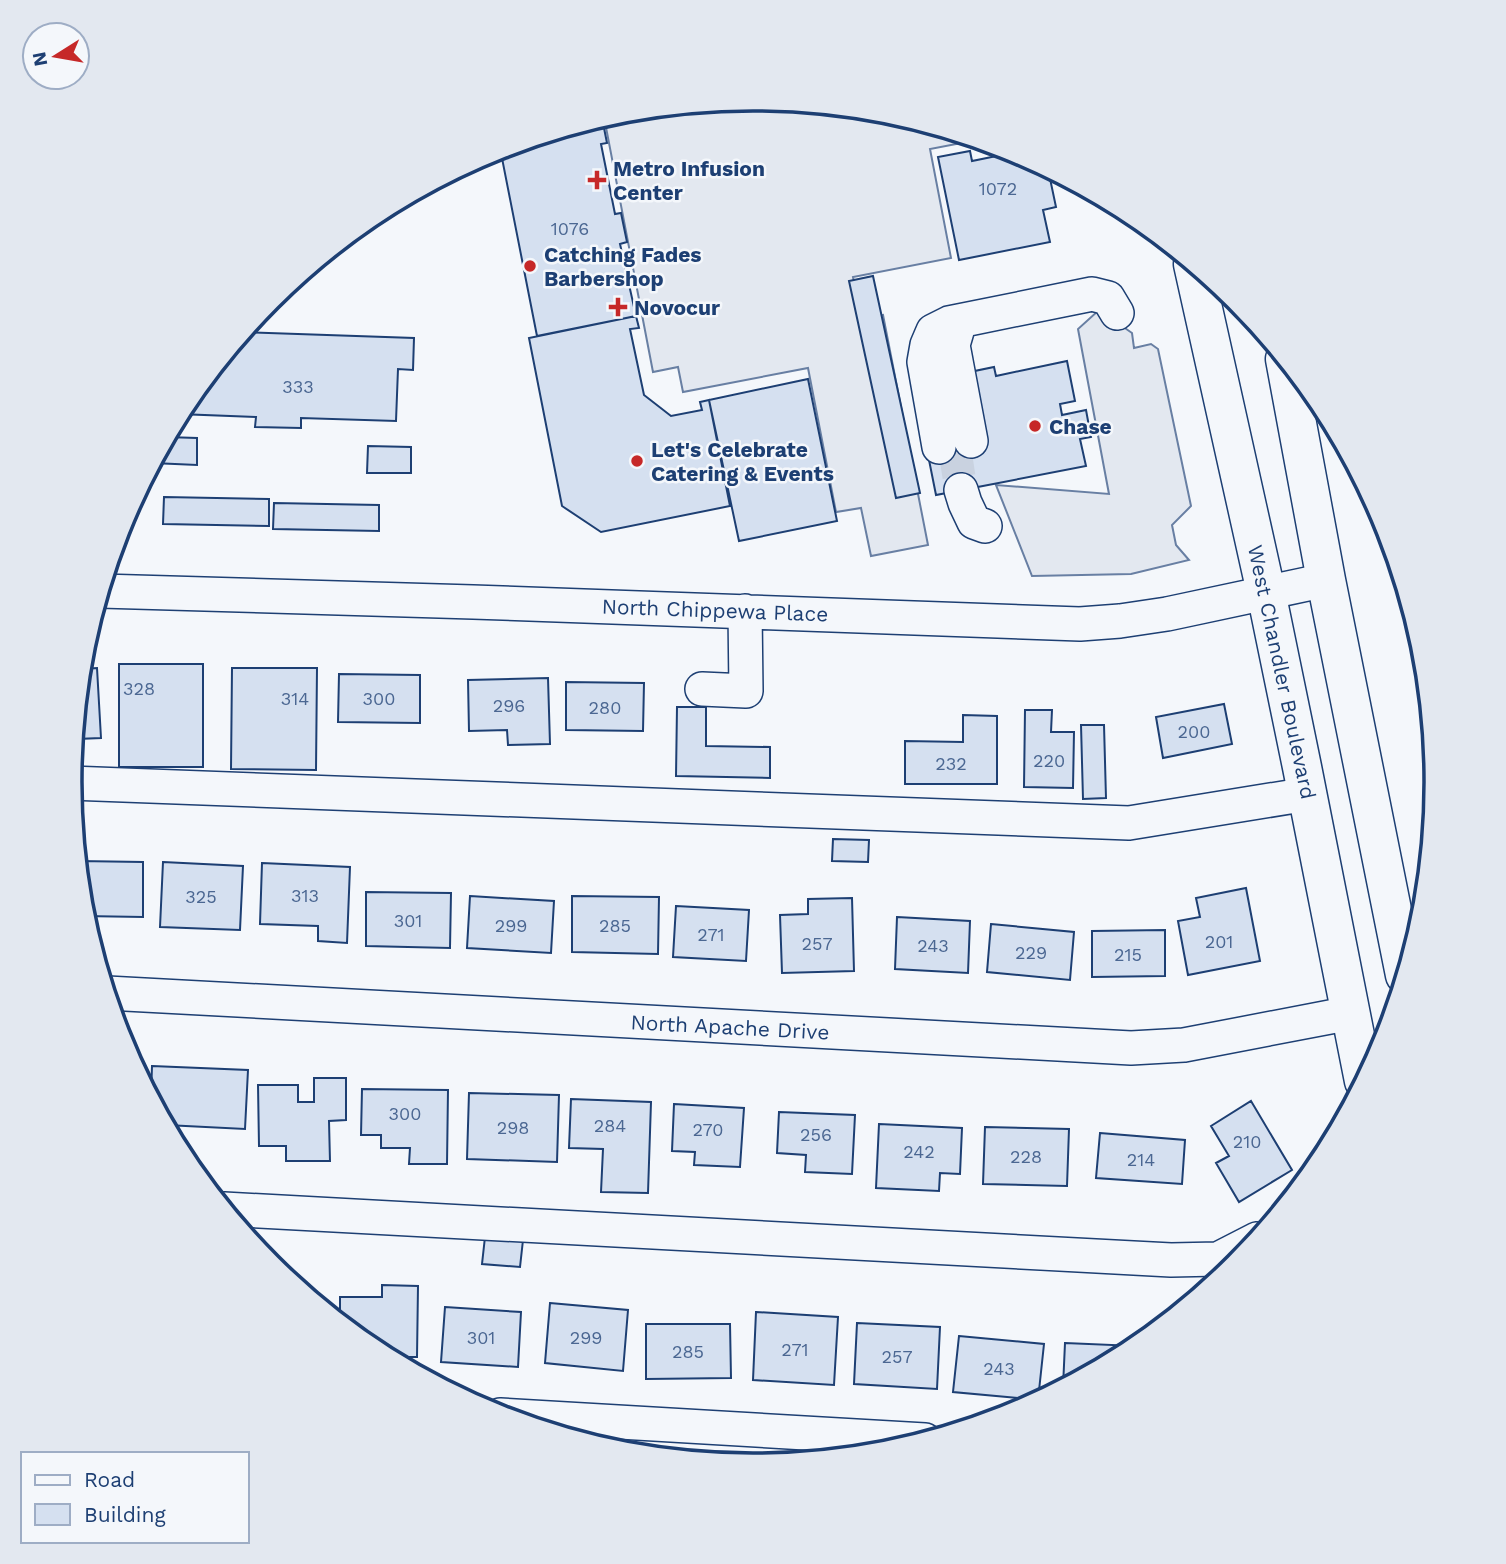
<svg xmlns="http://www.w3.org/2000/svg" width="1506" height="1564" font-family="'Work Sans',sans-serif">
<rect width="100%" height="100%" fill="#f4f7fb"/>
<path fill="#e3e8f0" stroke="#687fa3" stroke-width="2" d="M753 99 878 111 879 115 888 113 977 140 930 149 951 258 853 277 861 319 883 315 928 545 871 556 861 508 836 512 808 368 683 392 678 367 653 372 604 117 620 112Z
M1099 310 1132 333 1134 348 1151 344 1158 349 1191 506 1172 525 1176 545 1189 560 1131 574 1032 576 996 485 1109 494 1078 329Z"/>
<path fill="#d5e0f0" stroke="#1d3f73" stroke-width="2" d="M602 118 607 143 601 144 615 214 621 213 627 242 620 244 636 316 537 336 500 148Z
M970 151 972 161 1016 152 1036 162 1037 166 1042 165 1048 169 1056 207 1043 210 1050 242 959 260 938 157Z
M873 276 920 493 896 498 849 281Z
M636 316 639 328 630 329 644 395 671 416 702 410 700 402 709 400 730 506 601 532 562 506 529 338Z
M243 332 414 338 413 370 398 369 396 421 301 418V428L255 427 256 417 179 414 185 402Z
M1067 361 1075 401 1060 404 1062 415 1086 410 1091 437 1080 439 1086 466 936 495 927 450 970 372 994 367 996 376Z
M808 379 837 521 739 541 709 400Z
M166 437 197 438V465L153 463Z
M368 446 411 447V473H367Z
M164 497 269 499V526L163 524Z
M274 503 379 505V531L273 529Z
M119 664H203V767H119Z
M97 668 101 738 77 739 78 758 72 759 81 669Z
M232 668H317L316 770 231 769Z
M339 674 420 675V723L338 722Z
M548 678 550 744 508 745 507 730 469 731 468 680Z
M566 682 644 683 643 731 566 730Z
M1224 704 1232 744 1163 758 1156 717Z
M677 707H706V746L770 747V778L676 776Z
M1025 710H1052L1051 732H1074L1073 788 1024 787Z
M963 715 997 716V784H905V741L963 742Z
M1081 725H1104L1106 798 1083 799Z
M833 839 869 840 868 862 832 861Z
M78 861 143 862V917L83 916Z
M163 862 243 866 240 930 160 927Z
M262 863 350 867 347 943 318 941V926L260 924Z
M1246 888 1260 961 1188 975 1178 921 1200 917 1196 898Z
M366 892 451 893 450 948 366 946Z
M470 896 554 901 551 953 467 948Z
M572 896 659 897 658 954 572 952Z
M852 898 854 971 782 973 780 915 808 914V899Z
M676 906 749 910 746 961 673 957Z
M897 917 970 921 968 973 895 969Z
M991 924 1074 932 1070 980 987 972Z
M1165 930V976L1092 977V931Z
M152 1066 248 1070 245 1129 166 1125 151 1097Z
M314 1078H346V1120L329 1121 330 1161H286V1146H259L258 1085H298V1102H314Z
M362 1089 448 1090 447 1164H409L410 1148H381V1135H361Z
M469 1093 559 1095 557 1162 467 1159Z
M571 1099 651 1102 648 1193 601 1192 603 1149 569 1148Z
M1251 1101 1292 1170 1239 1202 1216 1163 1229 1156 1211 1126Z
M674 1104 744 1108 740 1167 694 1165 695 1152 672 1151Z
M779 1112 855 1115 852 1174 805 1172 806 1155 777 1153Z
M879 1124 962 1128 960 1174 940 1173 939 1191 876 1188Z
M985 1127 1069 1129 1067 1186 983 1184Z
M1100 1133 1185 1140 1182 1184 1096 1178Z
M485 1237 523 1240 520 1267 482 1264Z
M382 1285 418 1286 417 1357H387L373 1350 340 1322V1297H382Z
M550 1303 628 1310 623 1371 545 1363Z
M445 1307 521 1312 518 1367 441 1362Z
M756 1312 838 1317 834 1385 753 1380Z
M857 1323 940 1327 937 1389 854 1384Z
M646 1324H730L731 1378 646 1379Z
M959 1336 1044 1344 1038 1400 953 1392Z
M1065 1343 1137 1346 1063 1387Z"/>
<g fill="none" stroke-linecap="round" stroke-linejoin="round">
<path stroke="#c9d2e0" stroke-width="33" stroke-dasharray="33 17" stroke-linecap="butt" d="M954 444 961 490"/>
<defs>
<path id="minor" d="M960 321 953 345 971 441
M939 447 924 362 927 345 933 331 949 323 1092 294 1108 298 1117 313
M961 490 965 503 974 522 985 526
M101 591 473 602 1080 624 1120 621 1167 614 1326 580
M702 689 746 691 745 611
M70 783 1129 823 1308 794
M107 993 1131 1048 1184 1045 1351 1013
M224 1209 1171 1260 1218 1259 1257 1239
M500 1415 925 1440"/>
<path id="major" d="M1193 264 1266 592 1302 767 1364 1081
M1285 359 1326 580 1405 975"/>
</defs>
<use href="#minor" stroke="#1d3f73" stroke-width="36"/>
<use href="#major" stroke="#1d3f73" stroke-width="41"/>
<use href="#minor" stroke="#f4f7fb" stroke-width="33"/>
<use href="#major" stroke="#f4f7fb" stroke-width="38"/>
</g>
<g fill="#c62828" stroke="#f4f7fb" stroke-width="2.5">
<path d="M593.5 169.5h7v7h7v7h-7v7h-7v-7h-7v-7h7z"/>
<circle cx="530" cy="266" r="7"/>
<path d="M614.5 296.5h7v7h7v7h-7v7h-7v-7h-7v-7h7z"/>
<circle cx="1035" cy="426" r="7"/>
<circle cx="637" cy="461" r="7"/>
</g>
<g text-anchor="middle" dominant-baseline="central" stroke-width="5" stroke-linejoin="round" paint-order="stroke">
<g font-size="18" fill="#4b6792">
<text x="998" y="188">1072</text>
<text x="570" y="228">1076</text>
<text x="298" y="386">333</text>
<text x="139" y="688">328</text>
<text x="295" y="698">314</text>
<text x="379" y="698">300</text>
<text x="509" y="705">296</text>
<text x="605" y="707">280</text>
<text x="1194" y="731">200</text>
<text x="1049" y="760">220</text>
<text x="951" y="763">232</text>
<text x="305" y="895">313</text>
<text x="201" y="896">325</text>
<text x="408" y="920">301</text>
<text x="511" y="925">299</text>
<text x="615" y="925">285</text>
<text x="711" y="934">271</text>
<text x="1219" y="941">201</text>
<text x="817" y="943">257</text>
<text x="933" y="945">243</text>
<text x="1031" y="952">229</text>
<text x="1128" y="954">215</text>
<text x="405" y="1113">300</text>
<text x="610" y="1125">284</text>
<text x="513" y="1127">298</text>
<text x="708" y="1129">270</text>
<text x="816" y="1134">256</text>
<text x="1247" y="1141">210</text>
<text x="919" y="1151">242</text>
<text x="1026" y="1156">228</text>
<text x="1141" y="1159">214</text>
<text x="481" y="1337">301</text>
<text x="586" y="1337">299</text>
<text x="795" y="1349">271</text>
<text x="688" y="1351">285</text>
<text x="897" y="1356">257</text>
<text x="999" y="1368">243</text>
</g>
<g font-size="21" font-weight="bold" fill="#1d3f73" stroke="#f4f7fb" text-anchor="start">
<text x="613" y="168">Metro Infusion<tspan x="613" dy="24">Center</tspan></text>
<text x="544" y="254">Catching Fades<tspan x="544" dy="24">Barbershop</tspan></text>
<text x="634" y="307">Novocur</text>
<text x="1049" y="426">Chase</text>
<text x="651" y="449">Let's Celebrate<tspan x="651" dy="24">Catering &amp; Events</tspan></text>
</g>
<g font-size="21" fill="#1d3f73" stroke="#f4f7fb">
<text transform="translate(715 610) rotate(2)">North Chippewa Place</text>
<text transform="translate(1282 672) rotate(78)">West Chandler Boulevard</text>
<text transform="translate(730 1027) rotate(3)">North Apache Drive</text>
</g>
</g>
<path d="M0 0H1506V1564H0ZM82 782a671 671 0 1 1 1342 0a671 671 0 1 1-1342 0Z" fill="#e3e8f0" fill-rule="evenodd"/>
<path fill="none" stroke="#1d3f73" stroke-width="3.5" d="M82 782a671 671 0 1 1 1342 0a671 671 0 1 1-1342 0Z"/>
<rect x="21" y="1452" width="228" height="91" fill="#f4f7fb" stroke="#9eadc5" stroke-width="2"/>
<rect x="35" y="1475" width="35" height="10" fill="#f4f7fb" stroke="#9eadc5" stroke-width="2"/>
<text x="84" y="1487" font-size="21" fill="#1d3f73">Road</text>
<rect x="35" y="1504" width="35" height="21" fill="#d5e0f0" stroke="#9eadc5" stroke-width="2"/>
<text x="84" y="1522" font-size="21" fill="#1d3f73">Building</text>
<g transform="translate(56 56) rotate(259)"><circle r="33" fill="#f4f7fb" stroke="#9eadc5" stroke-width="2"/>
<path d="M0-5L12 26L0 18L-12 26Z" fill="#c62828"/>
<text y="-10" font-size="19" font-weight="bold" text-anchor="middle" fill="#1d3f73">N</text>
</g>
</svg>
